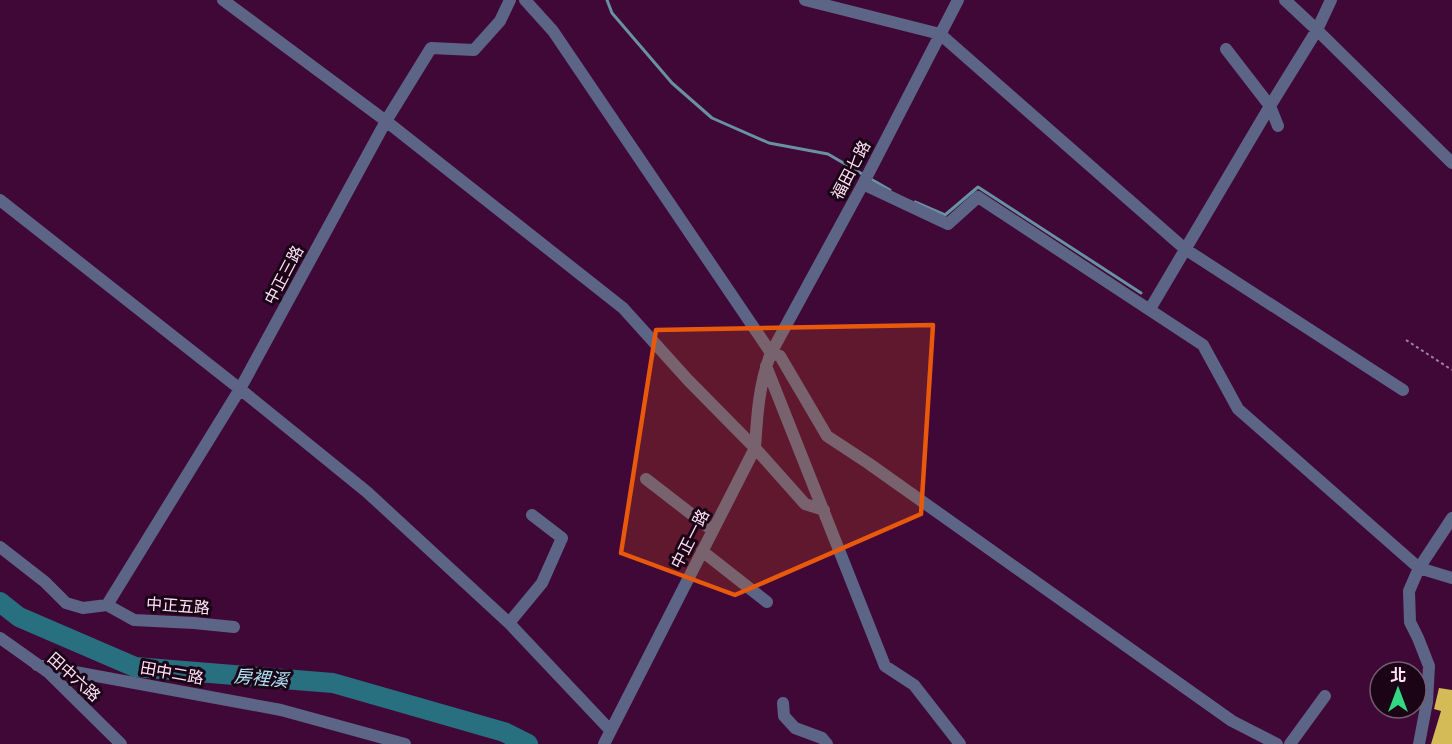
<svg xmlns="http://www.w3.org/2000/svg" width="1452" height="744" font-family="Roboto,'Noto Sans TC',sans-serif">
<rect width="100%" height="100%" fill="#3f0837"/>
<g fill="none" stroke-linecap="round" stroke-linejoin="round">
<path stroke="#6892a3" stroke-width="3" d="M607 0 612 13 672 83 712 118 769 143 828 154 864 175
M869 178 890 190
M915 202 945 215 978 187 1141 293"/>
<path stroke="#286f7f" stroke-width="20" d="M0 602 19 617 135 667 333 683 504 732 528 744"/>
</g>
<path fill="#d5bb58" d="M1439 688 1452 690V744H1431L1441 711 1434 709Z"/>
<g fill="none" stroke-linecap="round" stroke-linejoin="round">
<path stroke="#a67e9f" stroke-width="2" stroke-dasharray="3 3" stroke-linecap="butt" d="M1406 340 1452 370"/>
<path stroke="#5d6587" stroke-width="12" d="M223 0 386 121 623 308 688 380 755 448 805 504 824 510
M525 0 553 31 771 353 780 356 827 436 868 463 1232 721 1277 744
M805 0 940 34 1185 249 1403 390
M1285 0 1317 30 1452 163
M1226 49 1270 106 1278 126
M863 184 948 224 978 197 1203 345 1238 409 1419 568 1452 578
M0 200 240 389 367 492 509 623 610 730
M1150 309 1270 106 1317 30 1331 0
M766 366 885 666 914 685 960 744
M646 479 712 530
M0 547 45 582 66 603 83 608 107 605 134 620 194 623 234 627
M702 551 767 602
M107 605 240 389 386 121 431 48 474 50 500 21 510 0
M509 623 542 583 562 538 532 515
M0 638 48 672 121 744
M37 665 281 710 405 744
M783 703 784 716 795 728 822 738 827 744
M604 744 755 448C757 416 759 383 771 353L863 184 958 0
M1290 744 1325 696
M1419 744 1427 702 1429 666 1418 638 1410 622 1409 591 1419 568 1452 518"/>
</g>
<path fill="#e8590c" fill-opacity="0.2" stroke="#e8590c" stroke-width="4.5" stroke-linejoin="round" d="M933 325 921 514 735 595 621 553 656 330Z"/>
<g text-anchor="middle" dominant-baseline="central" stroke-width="6" stroke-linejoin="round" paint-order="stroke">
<g font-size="16" fill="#fee2f7" stroke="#1a0416">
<text transform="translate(851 170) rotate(-62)">福田七路</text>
<text transform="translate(284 275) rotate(-62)">中正三路</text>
<text transform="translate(690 539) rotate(-63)">中正一路</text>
<text transform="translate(178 606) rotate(4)">中正五路</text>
<text transform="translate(172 673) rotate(10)">田中二路</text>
<text transform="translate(74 677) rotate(42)">田中六路</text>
</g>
<g font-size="18" font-style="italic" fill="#aee7f5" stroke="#1a0416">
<text transform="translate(261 678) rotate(5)">房裡溪</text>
</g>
</g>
<g transform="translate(1398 690)"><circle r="28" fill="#1a0416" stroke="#755d70" stroke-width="1.5"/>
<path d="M0-4.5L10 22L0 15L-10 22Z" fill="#33d882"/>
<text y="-9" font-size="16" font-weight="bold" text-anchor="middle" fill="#fee2f7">北</text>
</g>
</svg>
